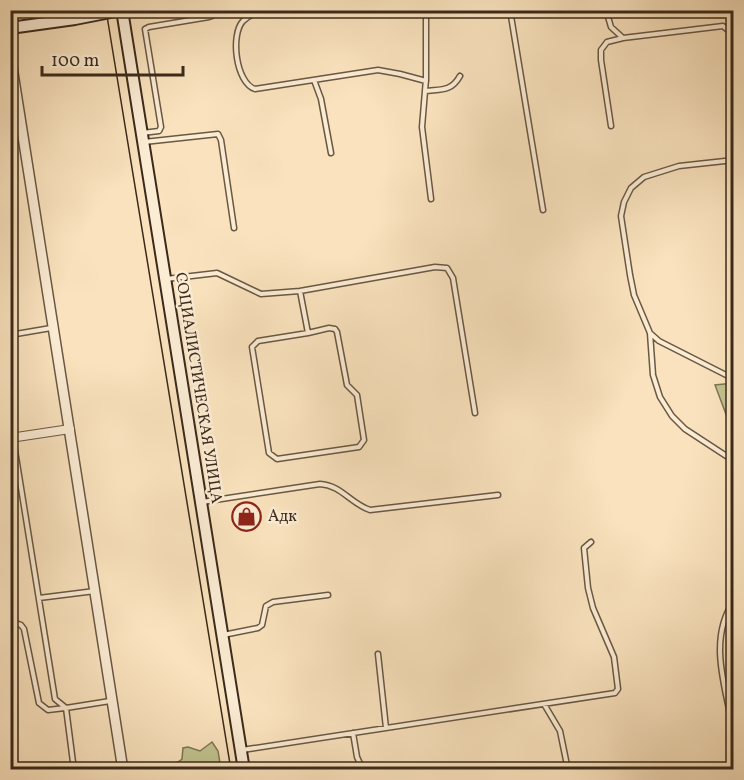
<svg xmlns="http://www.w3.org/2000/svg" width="744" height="780" font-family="Vollkorn,serif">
<rect width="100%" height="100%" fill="#f9e2bd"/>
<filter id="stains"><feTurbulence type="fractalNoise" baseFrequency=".00333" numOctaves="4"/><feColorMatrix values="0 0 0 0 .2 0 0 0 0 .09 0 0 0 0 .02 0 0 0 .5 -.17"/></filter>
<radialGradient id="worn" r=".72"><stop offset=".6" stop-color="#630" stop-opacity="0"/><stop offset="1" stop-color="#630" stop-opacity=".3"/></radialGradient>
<path fill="#c0c38f" stroke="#7e7655" stroke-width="1.5" d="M734 383V433H733L715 385Z
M212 742 218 751 221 769H152L178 762 182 759 183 748 188 747 200 751Z"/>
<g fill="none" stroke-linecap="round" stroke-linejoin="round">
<defs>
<path id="service" d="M265 10C257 12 249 15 243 21 230 35 236 83 255 89L378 70 400 74 426 81
M426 10V79L422 127 431 199
M510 10 543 210
M606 10 611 27 623 38 723 26 734 35
M314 80 321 99 331 153
M425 91C441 89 451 92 460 76
M611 126 601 60V50L607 42 623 38
M142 133 159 131 161 127 145 29 149 27 209 17 212 16 214 10
M144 142 218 134 221 140 234 228
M734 160 679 166 644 177 631 188 624 202 621 216 630 275 634 295 650 333 653 375 660 397 672 416 685 429 734 461
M166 279 217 273 261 294 300 291 308 333 258 341 252 347 269 453 277 459 359 447 364 440 357 395 347 385 337 332 335 329 329 328 308 333
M300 291 435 267 447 268 453 278 475 413
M650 333 659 341 734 379
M10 335 51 328
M13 438 55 699 66 708
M202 502 320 484C341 485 351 504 370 510L498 495
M39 598 95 591
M734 601C707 639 726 690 734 732
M10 621 21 625 24 629 39 703 48 710 65 708
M223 635 258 628 262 625 266 606 273 602 328 595
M378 654 386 728
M544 704 560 731 568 770
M353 733 357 757 363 770
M242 750 615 693 618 689 614 657 593 608 588 588 584 548 591 542
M74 770 66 708 110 701"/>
<path id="minor" d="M10 438 70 429"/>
<path id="tertiary" d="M10 54 123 770"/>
<path id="secondary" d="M122 10 244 770
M10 28 75 19 121 10"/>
</defs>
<use href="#service" stroke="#6a5844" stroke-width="7"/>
<use href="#minor" stroke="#6a5844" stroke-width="10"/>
<use href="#tertiary" stroke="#6a5844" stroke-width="12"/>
<use href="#secondary" stroke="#3b2a1b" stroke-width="14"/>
<use href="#service" stroke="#fbecd4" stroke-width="4"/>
<use href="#minor" stroke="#fbecd4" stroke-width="8"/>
<use href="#tertiary" stroke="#fbecd4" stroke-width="9"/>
<use href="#secondary" stroke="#fbecd4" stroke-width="10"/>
<path stroke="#3b2a1b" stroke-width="1.5" d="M106 10 231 770
M10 15 26 10"/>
</g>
<defs>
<symbol id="shop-ring" viewBox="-11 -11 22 22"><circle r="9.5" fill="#fbecd4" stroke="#8f2418" stroke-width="1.5"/><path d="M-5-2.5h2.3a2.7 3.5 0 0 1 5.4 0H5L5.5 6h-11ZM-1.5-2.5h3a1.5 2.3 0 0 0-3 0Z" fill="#8f2418"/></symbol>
</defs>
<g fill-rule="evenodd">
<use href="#shop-ring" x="230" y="500" width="33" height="33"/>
</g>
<g text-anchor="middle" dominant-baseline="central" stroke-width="5" stroke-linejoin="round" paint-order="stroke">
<g font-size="16" fill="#3b2a1b" stroke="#fbecd4">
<text transform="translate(198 388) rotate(81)">СОЦИАЛИСТИЧЕСКАЯ УЛИЦА</text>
</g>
<g font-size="16" fill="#3b2a1b" stroke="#fbecd4" text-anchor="start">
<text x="268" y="517">Адк</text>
</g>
</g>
<rect width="744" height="780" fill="none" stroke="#f9e2bd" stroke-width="36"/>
<rect x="12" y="12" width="720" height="756" fill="none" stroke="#3b2a1b" stroke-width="3"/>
<rect x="18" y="18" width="708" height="744" fill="none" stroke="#3b2a1b" stroke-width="1.5"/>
<path d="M42 66v9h141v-9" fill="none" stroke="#3b2a1b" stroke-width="3"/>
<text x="51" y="66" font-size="18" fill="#3b2a1b" stroke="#fbecd4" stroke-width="4.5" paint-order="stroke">100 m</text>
<rect width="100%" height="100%" filter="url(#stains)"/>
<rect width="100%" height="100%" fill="url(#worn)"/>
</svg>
